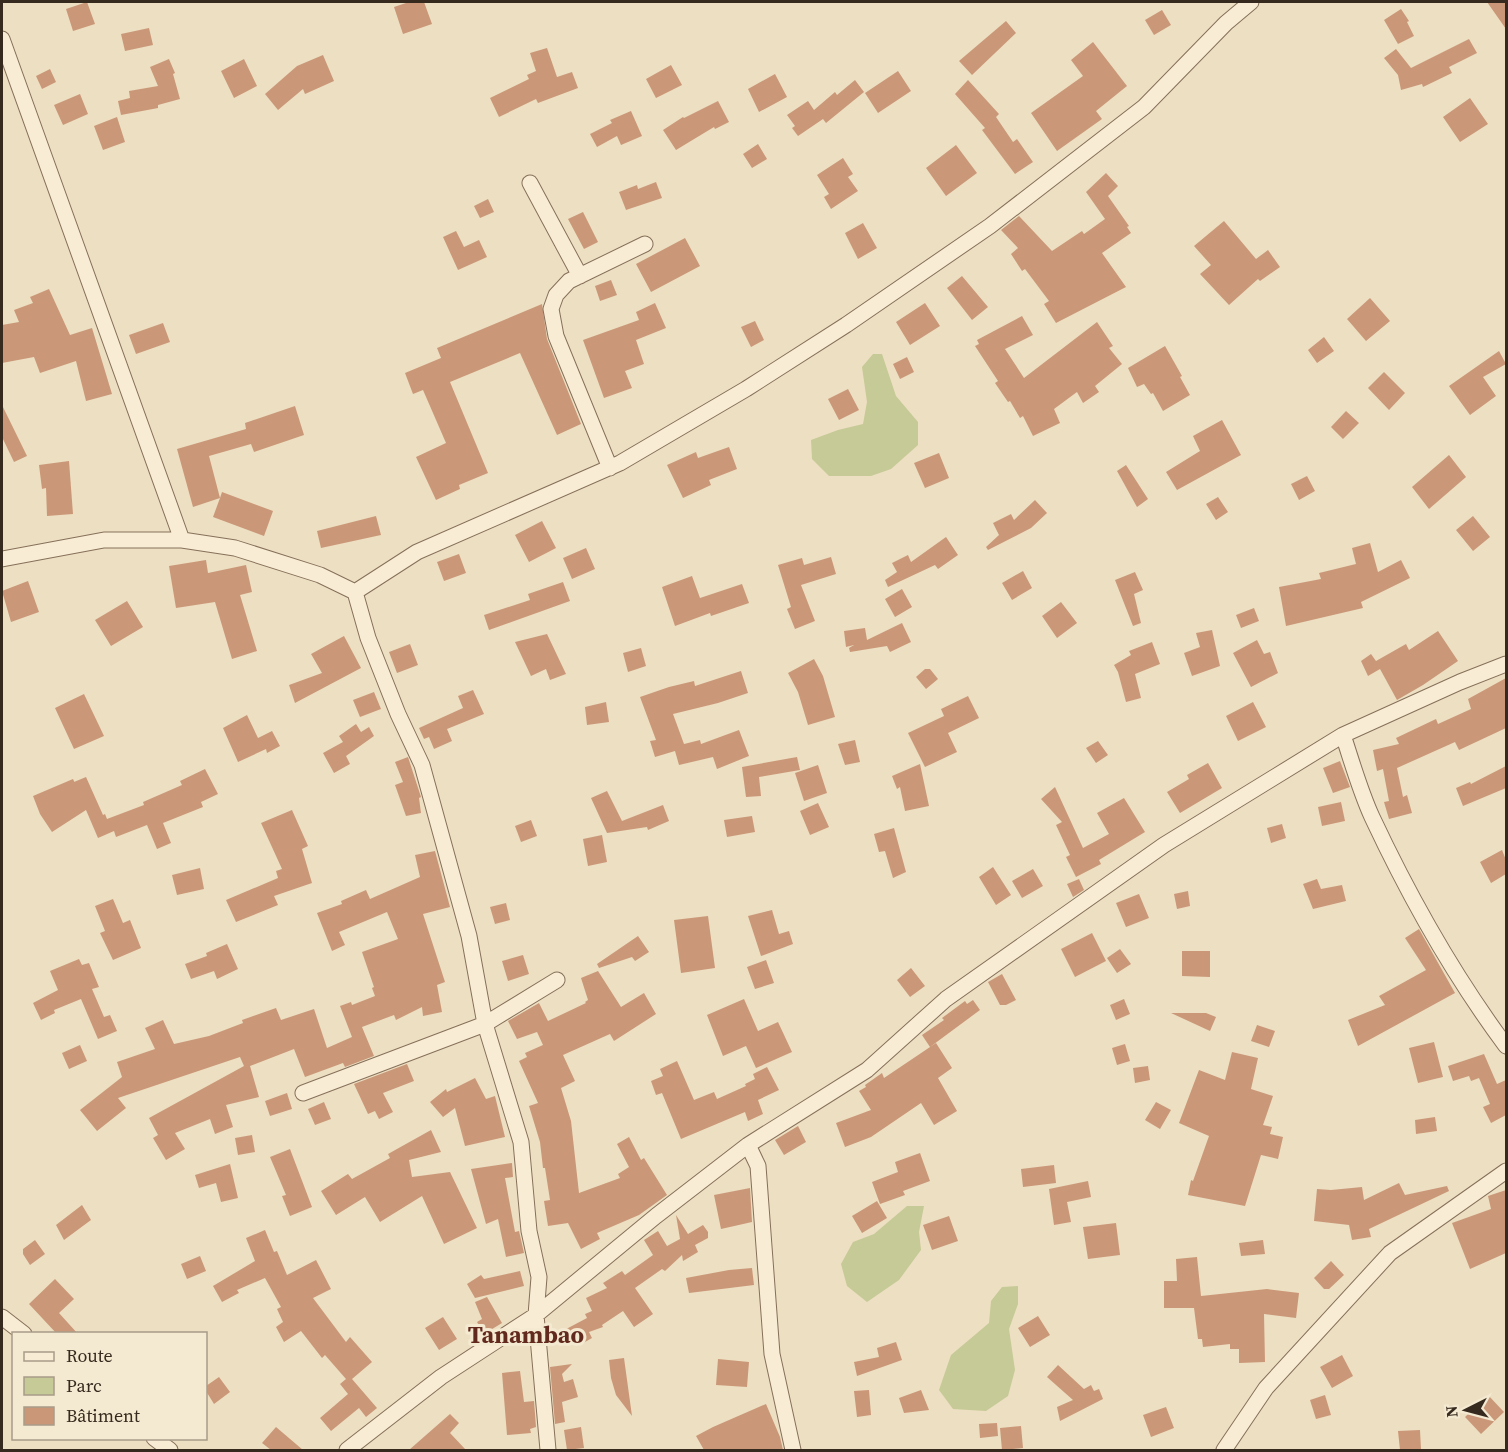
<svg xmlns="http://www.w3.org/2000/svg" width="1508" height="1452" font-family="'Source Serif 4',serif">
<rect width="100%" height="100%" fill="#eddfc2"/>
<path fill="#c6ca96" d="M873 354H882L896 396 918 422V445L891 469 871 476H829L812 459 811 440 838 430 863 424 867 402 862 367Z
M907 1206H924L919 1232 921 1250 899 1280 867 1302 847 1286 841 1264 853 1242 874 1234Z
M1018 1286V1304L1009 1329 1015 1370 1008 1396 986 1411 953 1409 939 1390 951 1355 989 1323 991 1301 1002 1287Z"/>
<path fill="#ca9878" d="M87 2 95 24 73 31 66 9Z
M409 2H424L432 24 403 34 394 7Z
M1487 2H1506V29Z
M1401 9 1409 21 1407 22 1414 36 1398 44 1384 20Z
M1162 10 1171 25 1154 35 1145 20Z
M1006 21 1016 33 972 75 959 61Z
M149 28 153 45 125 51 121 34Z
M1469 39 1477 53 1449 67 1452 73 1423 87 1422 84 1401 90 1398 75 1384 58 1396 49 1411 68Z
M1093 42 1127 86 1096 111 1102 119 1057 151 1031 113 1083 76 1071 60Z
M547 48 557 77 572 72 578 88 538 103 536 99 499 117 490 98 529 79 527 75 536 71 530 53Z
M323 55 334 81 305 94 303 89 278 110 265 94 297 66Z
M169 59 175 73 173 74 180 99 158 105V108L121 115 118 101 130 98 129 91 158 86 150 67Z
M244 59 257 86 234 98 221 71Z
M671 65 682 85 656 98 646 79Z
M50 69 56 82 42 89 36 76Z
M898 71 911 91 878 113 865 93Z
M775 74 787 97 759 112 748 89Z
M855 80 864 92 826 123 823 119 798 136 792 128 795 126 787 115 808 101 814 110 835 92 837 95Z
M968 80 999 114 996 117 1013 142 1017 139 1033 162 1015 174 982 130 985 128 955 94Z
M80 94 88 114 63 125 54 105Z
M1470 98 1488 124 1460 142 1443 117Z
M718 101 729 122 715 129 714 127 676 150 663 130 683 117 684 118Z
M631 111 642 136 621 145 617 136 597 147 590 134 612 123 610 120Z
M117 117 125 142 103 150 94 126Z
M758 144 767 159 752 168 743 154Z
M956 145 977 173 946 196 926 168Z
M843 158 853 174 848 177 858 191 831 209 824 197 829 194 817 175Z
M1106 173 1118 186 1108 196 1129 226 1127 227 1131 233 1102 253 1126 287 1056 323 1044 304 1049 301 1025 269 1022 271 1011 254 1018 248 1001 230 1019 216 1052 251 1082 231 1084 234 1105 219 1086 192Z
M656 182 662 198 626 210 619 192 637 185 638 189Z
M488 199 494 212 480 218 474 206Z
M583 212 598 242 584 249 568 219Z
M1224 221 1256 259 1268 250 1280 267 1260 281 1258 279 1229 305 1200 274 1211 265 1194 246Z
M863 223 877 248 858 259 845 233Z
M456 231 464 247 479 240 487 257 458 270 443 237Z
M685 238 700 266 651 292 636 264Z
M962 276 988 307 972 320 947 288Z
M611 280 617 295 600 301 595 286Z
M49 289 70 335 92 328 112 394 86 401 76 361 40 373 34 357 2 363V325L19 322 14 310 33 303 30 297Z
M1370 298 1390 321 1366 341 1347 319Z
M655 303 666 328 636 340 644 364 625 371 632 388 604 398 583 340 639 320 636 312Z
M925 303 940 326 910 345 896 322Z
M542 304 547 339 581 424 557 435 520 353 450 382 488 473 459 485 460 489 436 500 416 457 446 443 423 390 413 394 405 373 441 358 437 348Z
M1022 316 1033 335 1005 349 1024 378 1097 322 1113 346 1109 348 1122 364 1095 386 1099 392 1083 403 1077 392 1054 409 1060 423 1033 436 1023 416 1020 418 1010 401 1008 402 995 383 998 381 975 346 979 344 977 340Z
M755 321 764 340 751 347 741 327Z
M163 323 170 342 136 354 129 335Z
M1324 337 1334 351 1317 363 1308 350Z
M1165 346 1182 376 1180 377 1190 395 1163 411 1153 393 1151 394 1144 384 1137 387 1128 368Z
M1499 351 1506 364 1483 377 1496 396 1470 415 1449 386Z
M907 357 914 372 900 379 893 364Z
M1384 372 1405 393 1389 410 1368 388Z
M848 389 859 410 839 420 828 399Z
M2 405 27 456 14 462 2 437Z
M295 406 304 435 254 452 251 444 209 456 220 498 222 492 273 511 264 536 213 517 220 498 193 507 177 449 246 429 245 423Z
M1346 411 1359 423 1343 439 1331 427Z
M1222 420 1241 455 1177 490 1166 472 1200 451 1193 436Z
M729 447 737 469 709 480 711 485 683 498 667 465 696 452 698 458Z
M939 453 949 478 925 488 914 463Z
M1449 455 1466 477 1429 509 1412 487Z
M69 461 73 514 47 516 46 488 42 489 39 465Z
M1126 465 1148 499 1137 507 1117 471Z
M1307 476 1315 491 1299 500 1291 484Z
M1218 497 1228 512 1216 520 1206 504Z
M1035 500 1047 513 1031 528 988 550 986 547 999 535 993 523 1011 514 1014 520Z
M376 516 381 535 321 548 317 531Z
M1473 516 1490 537 1473 551 1456 530Z
M542 521 556 548 529 562 515 535Z
M946 537 958 555 938 569 935 565 888 587 885 580 897 572 892 563 908 555 911 562Z
M1370 543 1378 572 1401 560 1410 578 1361 602 1363 608 1286 626 1279 587 1321 579 1319 573 1356 564 1352 548Z
M586 548 595 569 572 579 563 558Z
M459 554 466 573 444 581 437 562Z
M831 557 836 574 801 585 815 621 795 629 787 609 791 607 778 565 802 558 804 565Z
M206 560 208 573 246 565 252 592 240 595 257 651 232 659 215 602 176 608 169 566Z
M1023 571 1032 588 1012 600 1002 583Z
M1135 572 1143 590 1134 594 1141 623 1133 626 1115 580Z
M692 576 700 598 742 584 749 603 711 616 710 613 675 626 662 587Z
M28 581 39 612 11 622 2 591Z
M563 582 570 601 489 630 484 615 530 600 528 594Z
M902 589 912 607 895 617 885 599Z
M127 601 143 627 111 646 95 620Z
M1061 602 1077 623 1057 638 1042 616Z
M1254 608 1259 621 1241 628 1236 615Z
M902 623 911 642 890 652 887 646 850 652 849 648 854 645 846 647 844 631 865 628 867 640Z
M1212 630 1220 666 1192 676 1184 653 1200 647 1196 633Z
M1438 631 1458 661 1423 685 1397 700 1380 669 1368 676 1361 661 1371 654 1376 661 1406 644 1409 650Z
M547 634 566 674 550 680 546 669 531 676 515 642Z
M344 636 361 668 295 703 289 685 322 673 311 654Z
M1257 640 1264 654 1270 652 1278 673 1251 687 1233 653Z
M1152 642 1160 664 1135 674 1141 698 1126 702 1118 672 1114 665 1131 655 1129 651Z
M410 644 418 665 397 673 389 652Z
M641 648 646 666 628 672 623 653Z
M814 659 823 676 835 717 808 725 798 692 788 673Z
M925 669H930L938 679 926 689 916 677Z
M741 671 748 693 718 703 673 714 684 744 700 740 701 744 739 730 749 756 717 769 713 757 679 765 675 751 655 757 650 741 656 740 640 697 669 687 694 681 695 686Z
M1506 678V728L1459 750 1455 742 1397 768 1403 797 1407 795 1412 813 1389 819 1384 802 1389 801 1383 769 1377 771 1373 750 1399 744 1396 738 1436 719 1438 724 1471 709 1468 699Z
M473 690 484 714 447 729 452 741 434 749 429 737 424 739 419 728 463 708 458 696Z
M374 692 381 709 360 717 353 700Z
M84 694 104 736 74 749 55 708Z
M968 696 979 718 948 733 957 752 925 767 908 733 944 716 941 709Z
M606 702 609 722 587 725 585 707Z
M1253 702 1266 727 1238 741 1226 716Z
M247 715 258 738 272 731 280 746 267 753 266 749 238 762 223 728Z
M356 724 361 732 369 727 374 736 346 756 350 764 334 773 323 753 343 742 339 736Z
M855 740 860 762 845 765 838 744Z
M1098 741 1108 755 1096 763 1086 748Z
M408 757 421 797 419 798 421 813 406 816 395 785 403 782 395 762Z
M797 757 800 770 759 777 761 796 746 797 742 767Z
M1340 761 1350 787 1333 793 1323 768Z
M1208 763 1222 788 1180 813 1167 792 1189 779 1187 775Z
M920 764 929 806 905 811 900 787 897 789 892 776Z
M818 765 827 793 804 801 795 773Z
M1506 766V788L1463 806 1456 788 1470 782 1471 784Z
M205 769 218 794 201 802 203 807 163 823 171 843 157 849 147 825 116 837 114 831 98 838 86 810 52 832 40 814 33 796 73 779 77 788 74 782 86 777 103 815 105 814 107 819 144 805 143 802 182 785 180 781Z
M1055 787 1083 848 1109 834 1097 813 1124 798 1145 832 1099 860 1101 864 1076 877 1066 857 1070 855 1056 825 1062 822 1041 799Z
M607 791 622 821 663 805 669 821 648 830 647 827 607 833 591 798Z
M1341 802 1345 821 1322 826 1318 807Z
M818 803 829 827 810 835 800 811Z
M292 810 308 846 302 849 312 883 274 896 278 905 236 922 226 900 278 878 276 871 282 869 261 823Z
M752 816 755 832 727 837 724 820Z
M531 820 537 836 521 842 515 826Z
M1282 824 1286 838 1271 843 1267 828Z
M894 828 906 872 893 878 885 851 879 852 874 834Z
M602 835 607 862 588 866 583 839Z
M1502 850 1506 860V874L1491 883 1480 862Z
M435 851 450 907 423 914 445 982 437 985 442 1012 423 1016 422 1007 396 1020 394 1015 362 1027 374 1056 345 1067 343 1063 305 1077 294 1049 250 1066 259 1097 226 1105 233 1127 215 1134 210 1119 175 1133 185 1149 166 1160 153 1138 158 1135 149 1118 244 1066 240 1057 118 1098 126 1108 97 1131 80 1110 122 1077 117 1062 155 1049 145 1028 163 1020 174 1044 209 1036 243 1023 242 1020 276 1008 281 1020 314 1009 327 1048 352 1037 340 1006 351 1002 352 1005 375 996 372 988 374 987 362 952 398 939 387 912 339 932 345 945 332 951 317 913 342 904 341 901 366 890 370 899 420 877 415 855Z
M993 867 1011 895 996 905 979 877Z
M200 868 204 889 177 895 172 875Z
M1033 869 1043 886 1022 898 1012 881Z
M1079 879 1084 890 1073 897 1067 884Z
M1317 879 1321 889 1342 885 1346 901 1313 909 1303 884Z
M1188 891 1190 906 1177 909 1174 894Z
M1139 894 1149 918 1126 927 1116 903Z
M113 899 123 923 130 920 141 948 113 960 100 933 105 931 95 906Z
M506 903 510 920 495 924 490 907Z
M772 910 779 934 789 931 793 944 761 956 748 916Z
M708 916 715 968 681 973 674 920Z
M1419 929 1455 993 1358 1046 1348 1020 1385 1005 1379 996 1426 970 1405 938Z
M1092 933 1106 961 1075 977 1061 949Z
M638 936 649 952 635 961 632 957 599 968 597 964Z
M227 944 238 969 217 979 214 971 191 979 185 964 207 956 206 953Z
M1120 949 1131 964 1117 973 1107 958Z
M1182 951H1210V977L1182 976Z
M523 955 529 974 508 981 502 961Z
M79 959 82 965 89 963 99 987 92 989 104 1017 110 1015 117 1031 98 1039 81 999 54 1010 55 1013 41 1020 33 1003 58 990 50 971Z
M766 960 774 983 755 989 747 967Z
M911 968 925 986 910 997 897 980Z
M598 971 621 1007 644 993 656 1014 614 1041 610 1034 563 1055 575 1081 561 1088 571 1121 579 1193 620 1178 618 1174 629 1167 617 1144 629 1137 641 1160 644 1158 667 1195 639 1215 597 1233 600 1239 581 1249 568 1223 548 1226 544 1201 550 1200 545 1168H543L540 1142 529 1106 538 1103 519 1061 527 1057 525 1053 543 1045 537 1032 517 1039 508 1021 539 1003 548 1021 586 1003 585 1002 588 1000 581 978Z
M1002 974 1016 1000 1006 1005H1000L988 982Z
M744 999 758 1031 778 1022 792 1052 756 1068 746 1046 723 1056 707 1015Z
M1124 999 1130 1014 1116 1020 1110 1005Z
M973 1000 980 1010 930 1047 922 1035 944 1020 942 1018 965 1001 967 1004Z
M1171 1013H1206L1216 1017 1210 1031Z
M1257 1025 1275 1031 1269 1047 1251 1041Z
M1434 1042 1443 1077 1418 1083 1409 1048Z
M936 1043 952 1068 938 1078 957 1111 934 1125 921 1103 871 1137 845 1147 836 1123 871 1110 859 1091 866 1087 865 1085 882 1073 884 1078Z
M1125 1044 1130 1061 1117 1065 1112 1048Z
M80 1045 87 1061 69 1069 62 1053Z
M1232 1052 1258 1058 1251 1089 1273 1096 1263 1125 1272 1127 1270 1134 1283 1137 1278 1159 1261 1155 1245 1206 1188 1195 1191 1180 1193 1181 1209 1136 1179 1123 1199 1070 1225 1080Z
M1484 1054 1497 1084 1506 1080V1115L1491 1123 1483 1107 1490 1104 1479 1078 1471 1081 1469 1076 1453 1081 1448 1066Z
M677 1061 694 1100 714 1092 717 1099 746 1086 745 1084 755 1079 753 1074 767 1067 779 1090 758 1100 763 1114 748 1121 745 1112 681 1139 662 1093 656 1095 651 1081 663 1076 660 1069Z
M407 1064 414 1081 383 1093 393 1112 379 1119 375 1111 368 1114 354 1084Z
M1148 1066 1150 1080 1135 1083 1133 1068Z
M475 1078 486 1099 495 1096 505 1137 465 1146 455 1108 443 1117 430 1102 446 1089 447 1092Z
M287 1093 292 1109 270 1116 265 1101Z
M324 1102 331 1119 315 1125 308 1109Z
M1156 1102 1171 1110 1160 1129 1145 1120Z
M1435 1117 1437 1131 1416 1134 1415 1120Z
M798 1126 806 1142 784 1155 775 1140Z
M431 1130 441 1152 409 1160 412 1177 450 1172 477 1228 444 1244 422 1196 380 1222 365 1197 336 1215 321 1191 348 1174 352 1179 390 1158 388 1154Z
M252 1135 255 1152 238 1155 235 1138Z
M290 1149 312 1207 290 1216 282 1196 286 1195 270 1157Z
M920 1153 930 1181 903 1191 905 1195 880 1204 872 1182 898 1172 895 1162Z
M512 1163 513 1177 505 1178 515 1232 519 1231 524 1253 506 1257 498 1219 486 1224 471 1169Z
M230 1164 238 1198 221 1202 216 1183 199 1188 195 1175Z
M1054 1165 1056 1183 1023 1187 1021 1169Z
M1088 1181 1091 1197 1067 1202 1071 1222 1054 1225 1049 1189Z
M1399 1183 1405 1195 1447 1186 1449 1191 1369 1229 1371 1237 1352 1240 1349 1225 1314 1221 1317 1189 1331 1190 1362 1187 1364 1200Z
M750 1188 752 1222 721 1229 714 1195Z
M1506 1190V1253L1470 1269 1452 1223 1491 1209 1488 1196Z
M877 1201 887 1218 862 1233 852 1216Z
M82 1205 91 1220 64 1240 56 1225Z
M676 1215 688 1234 703 1225 708 1232V1238L695 1245 698 1252 683 1261 682 1255 665 1271 662 1269 635 1288 653 1314 634 1327 623 1311 602 1325 603 1327 589 1332 592 1338 578 1346 573 1338 556 1344 553 1336 587 1318 585 1314 592 1311 586 1298 607 1288 603 1283 622 1271 625 1275 653 1255 644 1240 658 1231 667 1246 680 1239Z
M949 1216 958 1241 932 1250 923 1225Z
M1116 1223 1120 1255 1088 1259 1083 1227Z
M265 1230 274 1252 277 1251 287 1275 316 1260 331 1289 313 1298 346 1342 350 1337 372 1362 352 1379 377 1408 366 1417 359 1408 331 1431 320 1418 348 1394 340 1384 346 1379 325 1355 322 1358 301 1331 284 1342 276 1327 283 1322 277 1309 281 1307 265 1278 237 1290 239 1293 222 1302 213 1286 255 1261 246 1238Z
M35 1240 45 1254 30 1265 23 1254V1249Z
M1263 1240 1265 1254 1241 1256 1239 1243Z
M200 1256 206 1271 187 1279 181 1264Z
M1197 1257 1201 1296 1267 1289 1299 1293 1296 1318 1264 1314 1265 1362 1239 1363V1349H1230V1344L1203 1347 1202 1339H1198L1194 1308H1164V1281H1177L1176 1259Z
M1331 1261 1344 1275 1329 1289H1324L1314 1278Z
M752 1268 754 1285 689 1293 686 1278 729 1270Z
M520 1271 524 1286 475 1298 467 1284 481 1275 484 1279Z
M55 1279 74 1299 59 1313 78 1334H57L29 1304Z
M487 1297 502 1323 484 1334 477 1322 482 1319 475 1302Z
M1038 1316 1050 1335 1030 1347 1018 1328Z
M443 1317 457 1339 439 1350 425 1328Z
M896 1342 902 1360 857 1376 854 1362 879 1357 877 1348Z
M1342 1355 1353 1376 1332 1388 1320 1367Z
M624 1358 632 1416 616 1395 611 1378 609 1360Z
M718 1359 749 1362 747 1387 716 1385Z
M572 1364 562 1374 564 1382 573 1379 578 1397 562 1402 565 1422 555 1424 550 1367Z
M1058 1365 1084 1389 1091 1385 1094 1391 1099 1389 1103 1399 1060 1421 1057 1407 1073 1400 1047 1377Z
M520 1371 524 1402 534 1401 536 1427 530 1429 531 1433 507 1435 502 1373Z
M219 1377 230 1392 214 1404 206 1391V1386Z
M869 1390 871 1415 857 1417 854 1391Z
M921 1390 929 1410 904 1413 899 1398Z
M1325 1395 1331 1415 1316 1419 1310 1400Z
M1488 1395 1504 1412 1481 1434 1465 1417Z
M766 1404 780 1437 783 1450H704L696 1436 713 1427Z
M1166 1407 1174 1428 1151 1437 1143 1415Z
M450 1414 459 1423 450 1433 466 1450H409Z
M997 1423 998 1436 980 1438 979 1424Z
M1021 1426 1023 1448 1002 1450 1000 1428Z
M276 1427 303 1450H271L262 1443Z
M581 1427 584 1448 567 1450 564 1430Z
M1420 1430 1421 1449 1400 1450 1398 1431Z"/>
<g fill="none" stroke-linecap="round" stroke-linejoin="round">
<defs>
<path id="minor" d="M2 39 182 540
M530 183 580 276
M610 468 556 336 551 309 556 295 569 281 645 244
M2 559 104 540H182L235 548 320 575 355 592 368 638 398 714 422 765 469 936 485 1024 521 1142 529 1231 539 1277 536 1315 548 1450
M355 592 417 552 620 463 746 389 846 325 990 226 1144 107 1226 23 1251 2
M1343 735C1352 762 1360 791 1372 817 1409 896 1454 976 1506 1046
M303 1093 485 1024 557 980
M748 1145 758 1166 772 1354 793 1450
M2 1317 24 1334
M154 1438 170 1450
M347 1450 441 1377 536 1315 656 1216 748 1145 867 1070 946 999 1164 845 1343 735 1460 682 1506 664
M1224 1450 1266 1388 1390 1253 1506 1171"/>
</defs>
<use href="#minor" stroke="#86705a" stroke-width="17"/>
<use href="#minor" stroke="#f8ecd5" stroke-width="15"/>
</g>
<g text-anchor="middle" dominant-baseline="central" stroke-width="6" stroke-linejoin="round" paint-order="stroke">
<g font-size="24" font-weight="bold" fill="#622a1e" stroke="#f4e9d1">
<text x="526" y="1334">Tanambao</text>
</g>
</g>
<rect width="1508" height="1452" fill="none" stroke="#36291d" stroke-width="6"/>
<rect x="12" y="1332" width="195" height="108" fill="#f4e9d1" stroke="#a89c89" stroke-width="1.5"/>
<rect x="24" y="1352" width="30" height="9" fill="#f8ecd5" stroke="#a89c89" stroke-width="1.5"/>
<text x="66" y="1362" font-size="18" fill="#36291d">Route</text>
<rect x="24" y="1377" width="30" height="18" fill="#c6ca96" stroke="#a89c89" stroke-width="1.5"/>
<text x="66" y="1392" font-size="18" fill="#36291d">Parc</text>
<rect x="24" y="1407" width="30" height="18" fill="#ca9878" stroke="#a89c89" stroke-width="1.5"/>
<text x="66" y="1422" font-size="18" fill="#36291d">Bâtiment</text>
<g transform="translate(1466 1410) rotate(264)" stroke="#f4e9d1" stroke-width="4.5" paint-order="stroke">
<path d="M0-4.5L10 22L0 15L-10 22Z" fill="#36291d"/>
<text y="-9" font-size="16" font-weight="bold" text-anchor="middle" fill="#36291d">N</text>
</g>
</svg>
